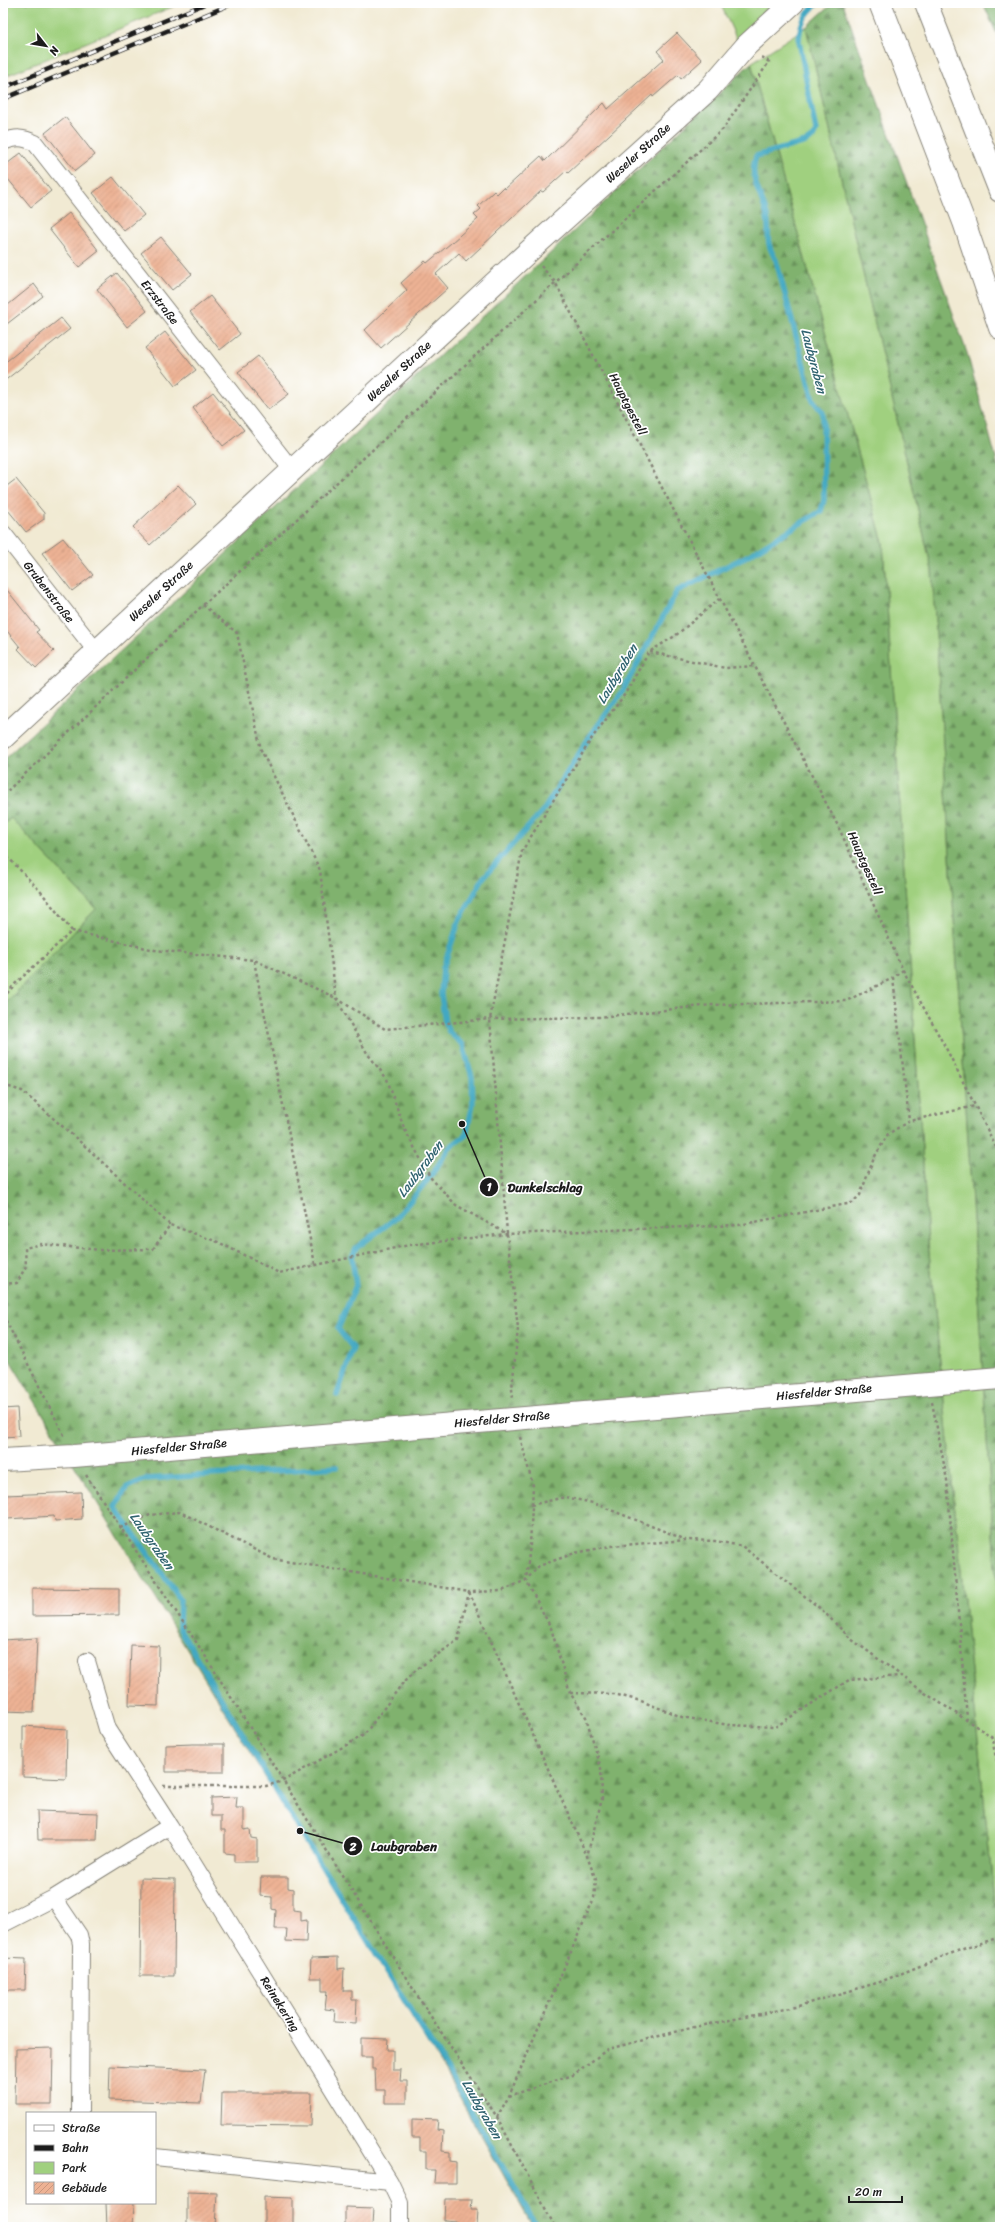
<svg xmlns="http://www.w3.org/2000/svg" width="1003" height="2230" font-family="Sriracha,sans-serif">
<defs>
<pattern id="forest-firs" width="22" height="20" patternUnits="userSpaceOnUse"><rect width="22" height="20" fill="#80b26e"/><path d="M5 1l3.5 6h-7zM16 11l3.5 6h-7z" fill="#68905a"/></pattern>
<pattern id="building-hatch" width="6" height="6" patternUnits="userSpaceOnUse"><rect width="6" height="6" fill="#edb294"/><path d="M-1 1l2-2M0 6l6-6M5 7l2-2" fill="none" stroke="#cb987f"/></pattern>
</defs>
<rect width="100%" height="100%" fill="#fff"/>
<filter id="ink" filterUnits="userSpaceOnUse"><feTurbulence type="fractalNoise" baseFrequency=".025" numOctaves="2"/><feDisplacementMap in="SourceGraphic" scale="8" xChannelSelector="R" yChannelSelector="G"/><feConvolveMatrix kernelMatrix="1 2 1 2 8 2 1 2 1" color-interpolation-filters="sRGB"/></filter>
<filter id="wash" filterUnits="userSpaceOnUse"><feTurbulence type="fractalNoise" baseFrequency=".012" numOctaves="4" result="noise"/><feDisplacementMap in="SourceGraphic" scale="16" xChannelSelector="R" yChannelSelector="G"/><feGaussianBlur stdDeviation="0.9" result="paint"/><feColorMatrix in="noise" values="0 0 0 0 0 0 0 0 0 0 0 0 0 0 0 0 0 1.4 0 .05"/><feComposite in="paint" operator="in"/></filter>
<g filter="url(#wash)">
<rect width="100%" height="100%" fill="#f1ead3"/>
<path fill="#a0d07f" stroke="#5e764e" d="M3 3H182L3 77Z
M720 3H772L738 42Z
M806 27 932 570 995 1566 1000 1607V1913L994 1900 928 1242 883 543 751 63Z
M11 818 96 909 3 1006V825Z"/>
<path fill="url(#forest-firs)" stroke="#4e6745" d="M833 3H843L967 353 1000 473V1607L995 1566 932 570 806 27Z
M983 3H1000V41Z
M751 63 883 543 928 1242 994 1900 1000 1913V2227H533L434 2053 3 1349V1006L96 909 11 818 3 825V760L557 247Z"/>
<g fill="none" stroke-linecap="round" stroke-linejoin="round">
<path stroke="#42a8c2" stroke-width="5.5" d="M337 1395 353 1348 338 1329 356 1285 352 1257 356 1248 396 1218 430 1177 450 1147 466 1135 473 1104 472 1077 463 1045 449 1032 445 1023 441 994 443 968 459 921 483 878 545 808 590 736 622 692 677 591 747 556 821 511 824 500 823 413 813 400 776 260C763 238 771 236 767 216 762 195 748 178 756 156L806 142 813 137 816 131 799 41C800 23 804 15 818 3
M337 1467 146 1479 127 1487 115 1507 180 1599 179 1628 300 1831 448 2071 537 2227"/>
</g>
<g id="blocks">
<path fill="url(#building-hatch)" d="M677 33 702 60 681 79 678 75 653 97 652 95 568 173 566 171 543 192 541 191 466 261 459 253 436 274 448 288 381 348 365 330 407 290 401 283 425 261 427 263 451 243 478 219 474 215 481 209 478 206 494 191 497 194 504 187 505 189 541 156 545 161 604 103 608 109 664 59 657 51Z
M65 117 95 155 75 171 45 133Z
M21 153 51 191 31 207 3 173V167Z
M113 177 144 215 124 231 93 193Z
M69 213 99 251 79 267 49 229Z
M161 237 192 274 172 290 141 253Z
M117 273 147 311 127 327 97 289Z
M34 284 43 296 3 327V309Z
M210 296 240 334 220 350 190 312Z
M61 318 70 329 3 382V364Z
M165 332 196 370 175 386 145 348Z
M258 356 289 394 268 410 238 372Z
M213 392 244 430 223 446 193 408Z
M16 479 44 513V519L26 532 3 504V489Z
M178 485 196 504 150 545 133 527Z
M63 538 93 575 72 591 42 553Z
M3 585 39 630 36 632 54 651 36 668 18 649 20 647 3 626Z
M17 1408 19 1436 3 1437V1409Z
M81 1492 82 1519 55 1521 54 1516 7 1519 5 1495Z
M32 1588 119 1589V1615L32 1616Z
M37 1638 34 1712 3 1711V1640Z
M131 1645 159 1646 158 1706 129 1705Z
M23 1726 67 1729 66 1779 23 1777Z
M193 1744H224V1772H166V1745Z
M237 1797 236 1808H244V1830L250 1829 251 1838 257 1839V1862H234V1854L225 1853V1830H221V1816H211V1798Z
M37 1811 98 1813 97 1840H38Z
M261 1877H288V1888L293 1889V1910L301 1911V1921L307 1920 306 1942 286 1941 287 1929H275L276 1910 272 1909V1897L260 1896Z
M141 1878 175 1879 174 1976H140Z
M338 1957V1969L344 1968 343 1991H352V2000H357L356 2023 334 2022 335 2010 325 2009 327 1991H322V1978H310L311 1958Z
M3 1958 26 1959 25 1990H3Z
M361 2038 388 2039 387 2050H393V2070H401L400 2081H407V2103H385V2090H376L375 2069H372V2057H361Z
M53 2048 52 2104H15L16 2049Z
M110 2066 205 2070 201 2103 109 2100Z
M222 2093H312L311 2126 221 2125Z
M412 2119 438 2120 437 2129 443 2130 442 2151 450 2152V2161L456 2162V2183H434L435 2170H426V2151H420V2138H412Z
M187 2192 217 2193 215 2227H187Z
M264 2197 293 2198V2227H264Z
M445 2199H472L471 2210H478L477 2227H455L456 2221 444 2220Z
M106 2203H134L133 2227H107Z
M345 2207 373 2208 372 2227H345Z"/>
</g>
</g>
<g filter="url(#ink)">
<use href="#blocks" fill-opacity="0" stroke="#868378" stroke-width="1"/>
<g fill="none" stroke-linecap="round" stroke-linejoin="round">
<defs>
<path id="street" d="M3 142C16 137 23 137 35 143L292 470
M3 533 96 651
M87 1661 107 1729 170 1826 390 2182 400 2203V2227
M54 1898 79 1935 81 1944 80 2113
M3 1924 54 1898 170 1826
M155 2157 390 2182"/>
<path id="secondary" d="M3 738 528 252 708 90 747 45 793 3
M3 1460 74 1456 1000 1378"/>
<path id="highway" d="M880 3 964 222 1000 328
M926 3 1000 191"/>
</defs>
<use href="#street" stroke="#868378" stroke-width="18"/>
<use href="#secondary" stroke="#868378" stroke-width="24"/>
<use href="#highway" stroke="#868378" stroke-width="24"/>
<path stroke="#868378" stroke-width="2.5" stroke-dasharray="3 3" stroke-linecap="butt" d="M541 266 555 282 838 826 903 970 948 1052 1000 1155
M203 605 237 633 261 750 320 870 336 998 367 1053 387 1079 404 1128 430 1177 456 1205 507 1234 518 1328 512 1389 513 1400
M650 652 725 668 754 666
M3 795 203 605 723 129 769 62 762 57
M3 852 41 892 72 931
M254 961 315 1264
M893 978 909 1121
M3 998 15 984 72 931 155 950 254 960 336 998 385 1029 490 1019 599 1017 712 1005 846 1001 893 978 903 970
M3 1085 22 1091 86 1147 170 1225
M507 1233 490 1019 522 851 592 738 625 694 649 652 675 636 719 599
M3 1284 17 1283 26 1266 25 1248 41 1244 100 1250 153 1249 170 1225 218 1242 279 1273 409 1245 507 1234 739 1225 852 1203 860 1195 874 1158 888 1134 909 1121 975 1106
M3 1315 65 1437
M932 1402 947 1480 967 1719
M520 1437 533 1486 530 1545 526 1580 551 1628 570 1693 586 1717 601 1768 602 1799 587 1856
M86 1475 204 1654 420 2000 497 2117 555 2227
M531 1505 565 1497 593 1503 684 1539
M120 1528 150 1515 180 1512 273 1559 469 1592 587 1856 596 1880 594 1898 509 2096 497 2117
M570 1693 614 1694 641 1701 682 1717 729 1725 775 1727 849 1680 900 1676
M991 1735 1000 1775
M163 1786H266L283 1781 364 1735 402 1684 417 1669 458 1640 469 1592 502 1591 526 1580 539 1566 575 1553 611 1546 686 1540 715 1541 742 1546 822 1610 851 1639 925 1693 1000 1742
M509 2096 573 2075 608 2049 695 2027 795 2007 880 1982 960 1950 1000 1937"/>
<use href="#street" stroke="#fff" stroke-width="16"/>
<use href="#secondary" stroke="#fff" stroke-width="22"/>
<use href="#highway" stroke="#fff" stroke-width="22"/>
<defs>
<path id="rail" d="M3 88 207 3
M3 99 234 3"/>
</defs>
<use href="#rail" stroke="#1c1c1c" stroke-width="4.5"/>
<use href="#rail" stroke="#fff" stroke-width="3" stroke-dasharray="9" stroke-linecap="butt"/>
</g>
</g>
<g text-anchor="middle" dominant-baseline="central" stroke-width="3.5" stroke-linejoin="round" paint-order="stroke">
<g font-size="12" fill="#1c1c1c" stroke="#fff">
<text transform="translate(638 153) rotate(-42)">Weseler Straße</text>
<text transform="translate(160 302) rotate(52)">Erzstraße</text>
<text transform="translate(399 371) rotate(-43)">Weseler Straße</text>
<text transform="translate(628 404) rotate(63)">Hauptgestell</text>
<text transform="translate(161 591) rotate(-43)">Weseler Straße</text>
<text transform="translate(49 592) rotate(52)">Grubenstraße</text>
<text transform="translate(865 863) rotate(66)">Hauptgestell</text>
<text transform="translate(824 1392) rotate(-5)">Hiesfelder Straße</text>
<text transform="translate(502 1419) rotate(-5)">Hiesfelder Straße</text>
<text transform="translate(179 1447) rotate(-5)">Hiesfelder Straße</text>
<text transform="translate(280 2004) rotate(58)">Reinekering</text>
</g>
<g font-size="13" font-style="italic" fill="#2f626f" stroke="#fff">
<text transform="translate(814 361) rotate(75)">Laubgraben</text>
<text transform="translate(617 674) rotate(-59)">Laubgraben</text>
<text transform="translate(420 1169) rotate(-53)">Laubgraben</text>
<text transform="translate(152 1541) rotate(55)">Laubgraben</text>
<text transform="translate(482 2109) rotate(60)">Laubgraben</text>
</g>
</g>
<path fill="none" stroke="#1c1c1c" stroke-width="1.5" d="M462 1124L489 1187M300 1831L353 1846"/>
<g fill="#1c1c1c" stroke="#fff" stroke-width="1.5">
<circle cx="462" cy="1124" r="4"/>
<circle cx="300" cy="1831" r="4"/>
<circle cx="489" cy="1187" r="10"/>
<circle cx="353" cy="1846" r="10"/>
</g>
<g font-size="12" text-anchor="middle" font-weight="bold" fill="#fff">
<text x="489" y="1191">1</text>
<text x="353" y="1851">2</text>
</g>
<g font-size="13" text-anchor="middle" font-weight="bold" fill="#1c1c1c" stroke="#fff" stroke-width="3.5" stroke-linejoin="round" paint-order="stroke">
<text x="545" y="1192">Dunkelschlag</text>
<text x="404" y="1851">Laubgraben</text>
</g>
<rect width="1003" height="2230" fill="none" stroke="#fff" stroke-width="16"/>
<rect x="26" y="2112" width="130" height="92" fill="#ffffff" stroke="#a4a4a4"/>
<rect x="34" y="2125" width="20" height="6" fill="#ffffff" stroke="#a4a4a4"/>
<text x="62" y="2132" font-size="12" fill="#1c1c1c">Straße</text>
<rect x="34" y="2145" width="20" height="6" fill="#1c1c1c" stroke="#a4a4a4"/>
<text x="62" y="2152" font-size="12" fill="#1c1c1c">Bahn</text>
<rect x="34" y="2162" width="20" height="12" fill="#a0d07f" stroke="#a4a4a4"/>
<text x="62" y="2172" font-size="12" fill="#1c1c1c">Park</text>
<rect x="34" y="2182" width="20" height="12" fill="url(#building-hatch)" stroke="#a4a4a4"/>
<text x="62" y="2192" font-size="12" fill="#1c1c1c">Gebäude</text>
<g transform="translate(46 46) rotate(121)" stroke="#ffffff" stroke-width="3" paint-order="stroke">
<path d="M0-3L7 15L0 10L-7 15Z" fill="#1c1c1c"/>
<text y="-6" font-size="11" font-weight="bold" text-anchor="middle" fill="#1c1c1c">N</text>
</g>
<path d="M849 2196v6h53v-6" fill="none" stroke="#1c1c1c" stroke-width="2"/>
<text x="855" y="2196" font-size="12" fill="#1c1c1c" stroke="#ffffff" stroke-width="3" paint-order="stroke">20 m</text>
</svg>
